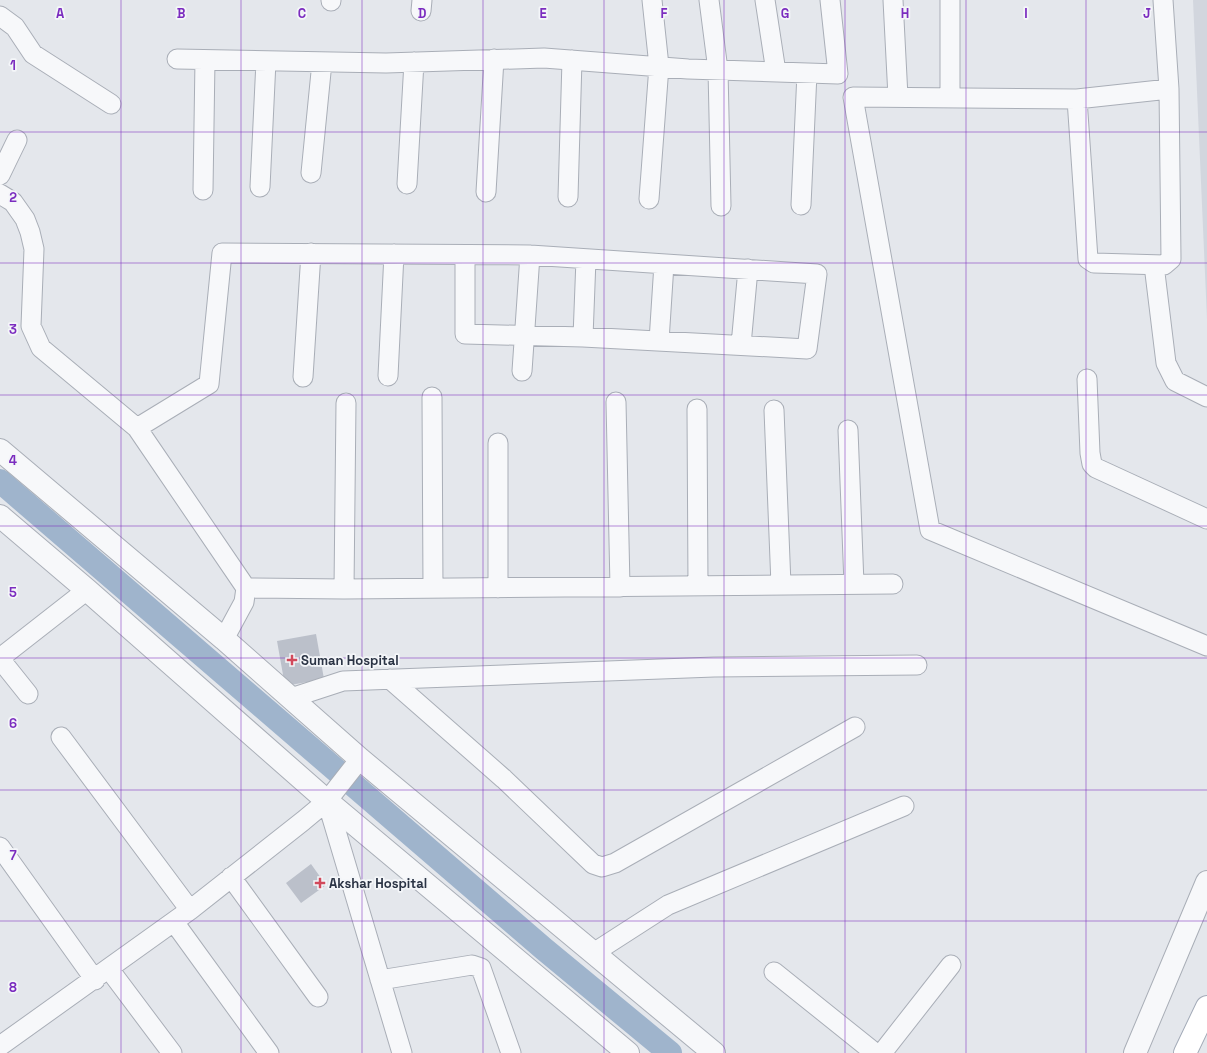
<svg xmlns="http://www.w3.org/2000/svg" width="1207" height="1053" font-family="'Space Grotesk',sans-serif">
<rect width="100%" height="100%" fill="#e4e7ec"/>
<path fill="#d2d6de" d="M1193 0H1207V319Z"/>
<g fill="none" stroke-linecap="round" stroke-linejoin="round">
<path stroke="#9fb4cc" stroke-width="24" d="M0 481 544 949 670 1053"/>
</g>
<path fill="#bbc0ca" d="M316 634 324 679 285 686 277 641Z
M311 864 326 885 301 903 286 883Z"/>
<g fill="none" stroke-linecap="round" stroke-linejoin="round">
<defs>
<path id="minor" d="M709 0 718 70 721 206
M765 0 776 72
M893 0 898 97
M331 1V0
M421 11 422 0
M0 16 15 27 33 54 111 104
M177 59 386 63 544 58 688 69 838 74 830 0
M1169 89 1077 99 853 97 930 530 1207 646
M950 98V0
M1077 99 1088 259 1094 263 1164 265 1171 259 1169 89 1163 0
M311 173 322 62
M0 175 17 140
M407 184 414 62
M260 187 266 61
M203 190 205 60
M486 192 494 59
M0 194 13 202 25 219 30 232 34 249 31 326 41 348 137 428 246 588
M568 197 572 60
M649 199 659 66 652 0
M801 205 807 73
M1154 265 1166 363 1175 381 1207 397
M583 337 586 259
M659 341 664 264
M741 345 748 269
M522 371 530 255
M388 376 394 254
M303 377 311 253
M1087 379 1090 453 1092 464 1096 468 1207 519
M432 397 433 588
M616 402 620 587
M697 409 698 586
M774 410 781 585
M137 428 209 384 222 253 530 255 817 274 807 349 583 337 465 334V255
M848 430 854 584
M498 588V443
M344 589 346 403
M224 639 244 602 246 588 344 589 893 584
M0 658 87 590
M0 659 28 694
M390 679 504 779 593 864 602 867 615 863 855 727
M291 698 343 681 714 667 917 665
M61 737 190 910
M327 801 402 1053
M0 847 95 980
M231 877 318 997
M174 922 269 1053
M595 952 668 905 904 806
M109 969 172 1053
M774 972 875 1053
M380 980 472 965 481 968 511 1053
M0 1046 190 910 303 821 327 801 360 759
M882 1053 951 965"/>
<path id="tertiary" d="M0 450 224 639 360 759 714 1053
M0 516 87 590 327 801 628 1053
M1135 1053 1207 882"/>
<path id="primary" d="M1185 1053 1207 1007"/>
</defs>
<use href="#minor" stroke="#a9aeb7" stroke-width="21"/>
<use href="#tertiary" stroke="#a9aeb7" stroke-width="24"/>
<use href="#primary" stroke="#a3abb8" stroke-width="24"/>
<use href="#minor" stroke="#f7f8fa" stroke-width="19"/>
<use href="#tertiary" stroke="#f7f8fa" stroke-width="22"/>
<use href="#primary" stroke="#fff" stroke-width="22"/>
</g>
<path fill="none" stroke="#7b2cbf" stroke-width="1" stroke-opacity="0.55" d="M121 0V1053M241 0V1053M362 0V1053M483 0V1053M604 0V1053M724 0V1053M845 0V1053M966 0V1053M1086 0V1053M0 132H1207M0 263H1207M0 395H1207M0 526H1207M0 658H1207M0 790H1207M0 921H1207"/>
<g fill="#d1495b" stroke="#f4f6f9" stroke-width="1.5">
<path d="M290 654h4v4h4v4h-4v4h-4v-4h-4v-4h4z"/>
<path d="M318 877h4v4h4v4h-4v4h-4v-4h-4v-4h4z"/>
</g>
<g text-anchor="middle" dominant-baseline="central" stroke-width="3.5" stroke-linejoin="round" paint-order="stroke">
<g font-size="13" font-weight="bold" fill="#2b3445" stroke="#f4f6f9" text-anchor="start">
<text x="301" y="660">Suman Hospital</text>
<text x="329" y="883">Akshar Hospital</text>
</g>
</g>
<g font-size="13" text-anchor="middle" font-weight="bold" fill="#7b2cbf" stroke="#f4f6f9" stroke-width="3.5" stroke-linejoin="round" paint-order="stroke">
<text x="60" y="18">A</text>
<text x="181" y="18">B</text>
<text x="302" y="18">C</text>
<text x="422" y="18">D</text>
<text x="543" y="18">E</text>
<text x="664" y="18">F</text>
<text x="785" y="18">G</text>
<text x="905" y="18">H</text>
<text x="1026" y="18">I</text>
<text x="1147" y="18">J</text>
<text x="13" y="70">1</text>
<text x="13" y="202">2</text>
<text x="13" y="334">3</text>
<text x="13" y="465">4</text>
<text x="13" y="597">5</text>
<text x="13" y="728">6</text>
<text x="13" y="860">7</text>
<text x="13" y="992">8</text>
</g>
</svg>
